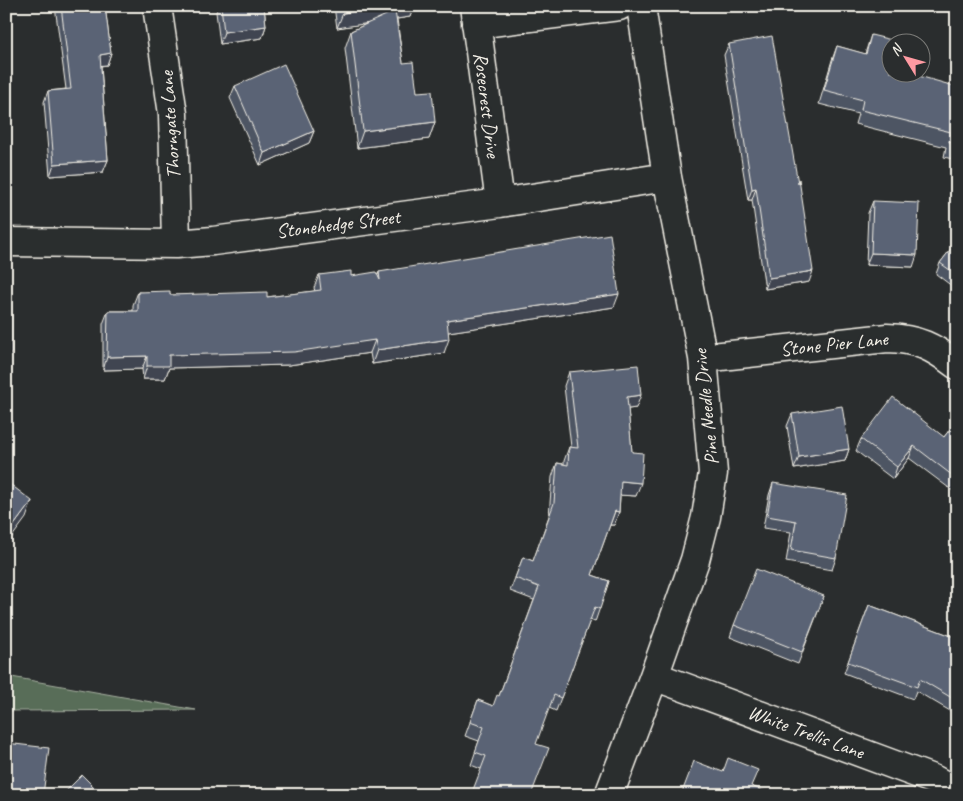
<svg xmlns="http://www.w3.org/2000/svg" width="963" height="801" font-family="Caveat,sans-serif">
<rect width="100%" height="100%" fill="#2a2d2e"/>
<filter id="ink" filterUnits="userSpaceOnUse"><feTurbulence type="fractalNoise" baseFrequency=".02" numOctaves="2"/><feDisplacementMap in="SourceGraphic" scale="10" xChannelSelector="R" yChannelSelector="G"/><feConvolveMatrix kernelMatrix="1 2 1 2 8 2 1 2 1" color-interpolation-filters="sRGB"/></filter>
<g filter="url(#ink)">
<path fill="#586d58" stroke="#a6afa0" d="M6 676 196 710 6 711Z"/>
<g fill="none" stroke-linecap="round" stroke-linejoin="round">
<defs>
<path id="street" d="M157 6 173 114 176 244
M474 6 500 203
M476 24 619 6
M6 242 176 244 213 241 500 203 667 177
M703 358 887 338C918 339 933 347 957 365
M654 676 935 780 957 792
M609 795 654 676 695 560 706 517 713 473 703 358 667 177 641 6"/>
</defs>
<use href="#street" stroke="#f4f1e8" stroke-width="31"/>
<use href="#street" stroke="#2a2d2e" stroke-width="28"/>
</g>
<path fill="#4d5564" stroke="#f4f1e8" d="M55 6H105L111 53 107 65 101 66 108 160 103 172 50 176 44 102 48 91 66 89Z
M218 6H264L266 26 262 38 220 44 216 12Z
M334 6H414L410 17 397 19 403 63 417 92 435 122 429 139 357 148 345 48 351 31 368 23 337 28Z
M871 35 890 72 953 86 957 74V160L944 157 946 147 855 124 858 114 819 104 832 60 837 46 865 54Z
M729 44 809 282 765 289 752 200H748L724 55Z
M235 86 314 131 309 143 260 165 230 98Z
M873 201 913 267 866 265 868 213Z
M957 241V290L936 274 940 263Z
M379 272 614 307 448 332 444 353 372 364 370 353 289 365 169 368 165 379H143L142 369 103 370V324L108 311H133V305L138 292 170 295 267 297 315 291 314 288 319 275 351 276 378 275Z
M569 372 636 408 628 409 636 496 620 495 619 512 614 525H610L592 575 609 581 595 622 590 620 556 711 549 708 481 769 471 765 479 741 465 736 478 700 493 706 499 696 534 600 510 591 523 557 533 561 549 516 552 477 557 463 564 464V461L569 447H571L564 386Z
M792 414 849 449 845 461 794 469 787 426Z
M957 420V494L909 458 893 479 856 451 861 439 944 437Z
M773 483 836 558 832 570 786 562 791 532 763 528 769 495Z
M824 596 798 664 730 637 734 625Z
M869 605 957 638V715L916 691 913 699 844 673Z"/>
<path fill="#3f4551" stroke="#f4f1e8" d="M388 6H414L410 17 337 28 343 13Z
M266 26 262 38 220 44 224 32Z
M111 53 107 65 96 66 100 55Z
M435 122 429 139 357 148 363 131Z
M314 131 309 143 260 165 264 153Z
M108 160 103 172 50 176 54 164Z
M756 188 752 200H748L752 189Z
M871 253 917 255 913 267 866 265Z
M813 271 809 282 765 289 769 278Z
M619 294 614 307 442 333 447 320Z
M449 339 444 353 372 364 377 350Z
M375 340 370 353 289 365 169 368 165 379H143L147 366 169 355Z
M6 353H11L7 365H6Z
M147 356 142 369 103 370 107 357Z
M641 395 636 408 622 410 627 397Z
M914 446 909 458 893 479 897 467Z
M849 449 845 461 794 469 799 457Z
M621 481 641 483 636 496 617 495Z
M32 501 26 518 6 545V536Z
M615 511 619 512 614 525H610Z"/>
<path fill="#5a6374" stroke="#f4f1e8" d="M61 6H105L111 53 100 55 108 160 54 164 48 91 71 89Z
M221 6H264L266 26 224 32Z
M342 6H388L343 13Z
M395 11 403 63 413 62 417 92 432 91 435 122 363 131 351 31Z
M871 35 900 42H890V72H905L954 86 957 76V145L949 142 951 132 861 110 863 100 824 90 837 46 866 54Z
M772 36 798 183 799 179 813 271 769 278 756 188 752 189 729 44Z
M284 64 314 131 264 153 235 86Z
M873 201 919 203 917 255 871 253Z
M610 234 619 294 447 320 449 339 377 350 375 340 294 352 169 355V366H147V356L107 357 108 311H138V292L170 291V295L267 292V297L321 290 319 275 351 271V276L376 272 380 280 379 272Z
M957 241V275L940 263Z
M6 293H11V353H6Z
M638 365 641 395 627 397 632 452 643 453 641 483 621 481 619 512 615 511 592 575 609 581 600 609 595 607 561 698 554 695 536 744 549 748 531 795H471L486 756 475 752 484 727 470 722 478 700 493 706 497 695 499 696 539 587 515 578 523 557 533 561 554 503 557 463 568 465 569 447 578 448 569 372Z
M893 397 944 437 957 420V479L914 446 897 467 861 439Z
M842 406 849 449 799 457 792 414Z
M6 481 32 501 6 536Z
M773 483 847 495 836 558 791 550 796 521 767 516Z
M756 569 824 596 802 652 734 625Z
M869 605 957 638V701L920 679 917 687 848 662Z
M6 743 49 748 43 795H16L6 794Z
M728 758 758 770 751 786 774 795H681L694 761 723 772Z
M82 775 102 795H62Z
M804 791 814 795H802Z"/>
</g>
<g text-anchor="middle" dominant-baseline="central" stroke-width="4.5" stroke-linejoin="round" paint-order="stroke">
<g font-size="20" fill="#f4f1e8" stroke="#2a2d2e">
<text transform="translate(487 105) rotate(83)">Rosecrest Drive</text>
<text transform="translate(170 125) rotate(-94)">Thorngate Lane</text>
<text transform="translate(338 224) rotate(-7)">Stonehedge Street</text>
<text transform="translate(834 344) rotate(-6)">Stone Pier Lane</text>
<text transform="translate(706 407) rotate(-96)">Pine Needle Drive</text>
<text transform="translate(806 732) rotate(20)">White Trellis Lane</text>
</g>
</g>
<rect width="963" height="801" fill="none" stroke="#2a2d2e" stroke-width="25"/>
<rect x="12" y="12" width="938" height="776" fill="none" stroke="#f4f1e8" stroke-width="2" filter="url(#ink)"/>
<g transform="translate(906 58) rotate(307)"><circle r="24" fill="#2a2d2e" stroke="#7b7b78"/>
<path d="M0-4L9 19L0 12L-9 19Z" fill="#ff9aa2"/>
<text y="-8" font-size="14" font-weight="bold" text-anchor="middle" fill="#f4f1e8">N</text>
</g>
</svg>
